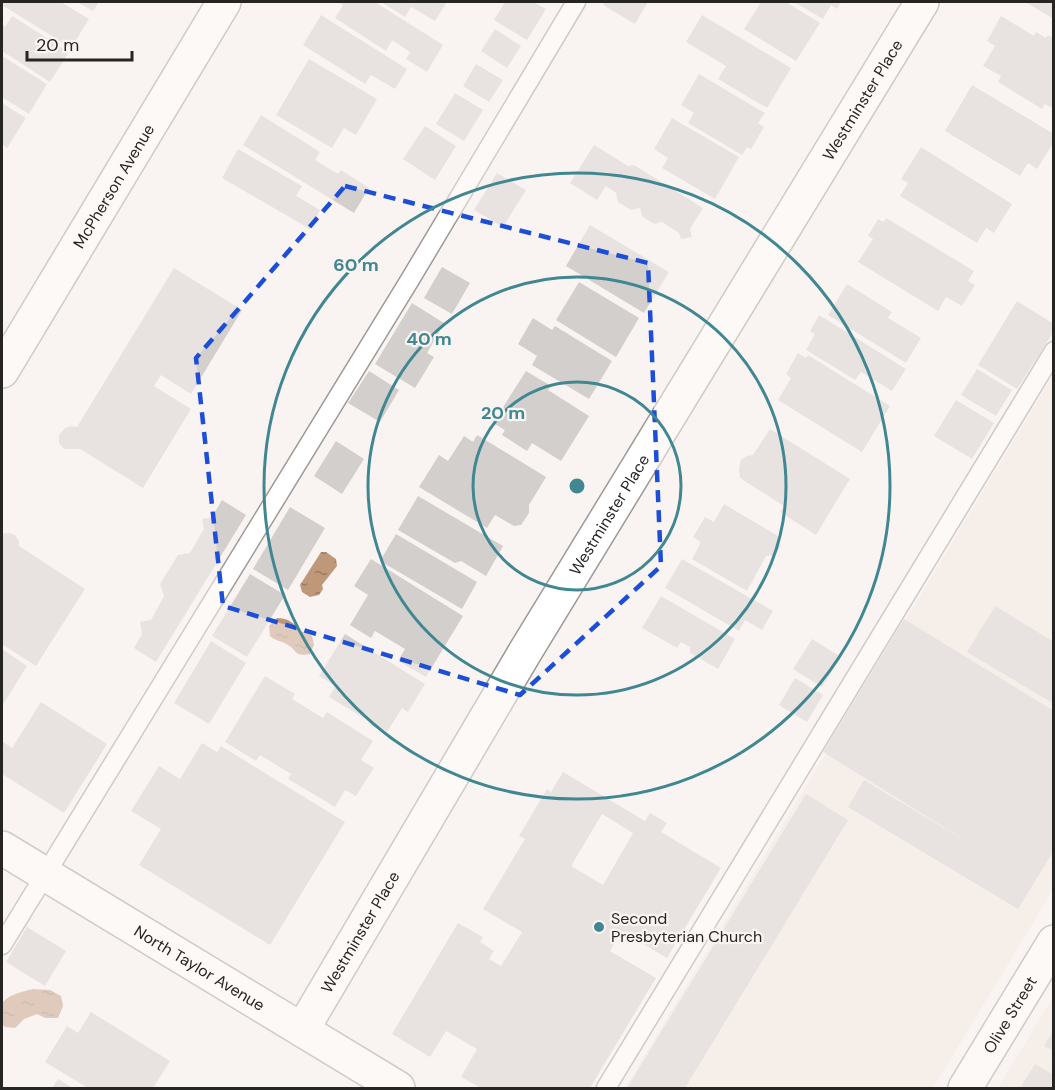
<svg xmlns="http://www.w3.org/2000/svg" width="1055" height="1090" font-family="'DM Sans',sans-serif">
<defs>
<pattern id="water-ripples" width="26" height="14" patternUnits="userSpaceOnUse" patternTransform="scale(1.5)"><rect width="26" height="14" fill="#bf987a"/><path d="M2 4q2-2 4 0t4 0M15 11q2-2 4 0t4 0" fill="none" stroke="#9b7c64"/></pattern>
</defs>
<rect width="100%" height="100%" fill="#f9f4f1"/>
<path fill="#f1e6de" d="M1053 375V890L933 1088H625Z
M1053 997V1088H998Z"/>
<path fill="url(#water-ripples)" d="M321 552H326L336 559 337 566 322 585 323 589 319 595 310 597 302 592 300 585Z
M277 618C288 618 295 623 300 632H307L312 636 314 645 310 654C294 657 298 651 288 645 283 641 275 641 270 636L269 626Z
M33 989 50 990 61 996 63 1006 58 1018H45L37 1014 24 1019 15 1028 5 1027 2 1024C1 1018 0 1009 2 1004 6 995 25 991 33 989Z"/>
<path fill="#d3cfcc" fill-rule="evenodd" d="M2 2H61L89 19 71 48 2 5Z
M77 2H99L93 11Z
M338 2H375L443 45 427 72 406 59 410 52 392 40 386 51 335 18 343 5Z
M381 2H447L435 21 411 7 405 17Z
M505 2H533L546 9 527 40 494 20Z
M605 2H648L635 24 603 5Z
M761 2H786L820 23 796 61 744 29Z
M794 2H841L837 9 831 5 823 19Z
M1025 2H1054V19Z
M321 15 407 69 395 89 371 75 365 84 303 45Z
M702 15 791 68 767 108 718 79 726 66 686 42Z
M12 16 69 52 50 82 2 51V24L5 27Z
M1001 16 1034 36 1036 32 1046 38 1048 35 1054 39V109L1045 104 1042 109 998 82 1001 76 983 66 995 46 987 41Z
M495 29 521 46 507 68 481 51Z
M2 56 47 84 29 114 2 97Z
M309 59 377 99 356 135 344 128 332 148 276 115Z
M476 64 503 80 489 102 463 86Z
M699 74 765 113 758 123 764 127 751 149 747 147 742 155 688 123 694 113 681 105Z
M972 85 1054 134V142L1037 169 1028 163 1020 176 945 131Z
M455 93 483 110 464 141 436 124Z
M2 103 26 118 7 148 2 144Z
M261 115 320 152 315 160 338 174 341 170 369 188 354 213 243 145Z
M672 118 739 157 715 199 662 168 668 158 654 149Z
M425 126 456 146 435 180 403 159Z
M594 145 628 166 634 165 703 208 690 229 692 237 681 239 679 233 662 222 654 224 642 216 640 208 631 210 618 202 616 193 606 186 597 200 570 183Z
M921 147 1012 204 994 233 986 228 977 243 900 196 908 183 901 179Z
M238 149 302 186 296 196 320 210 310 229 222 178Z
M497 173 526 190 503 227 474 210Z
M886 218 974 271 968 281 975 285 962 306 946 297 938 311 858 262 873 239 868 236 878 219 884 222Z
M590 225 669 272 644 313 566 266Z
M442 267 470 283 452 314 424 298Z
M174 268 242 310 191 394 161 375 154 386 191 409 143 488 80 449H64L59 443V435L65 428 71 426 77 427Z
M579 282 639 318 616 357 556 320Z
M847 284 892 312 888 318 921 338 906 363 828 315Z
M1017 301 1054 324V331L1017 389 978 365Z
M412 303 444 323 427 353 434 357 415 388 375 364Z
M819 315 906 369 892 391 861 372 855 380 806 350 815 334 810 331Z
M533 318 552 330 555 326 612 361 589 399 532 365 537 356 518 344Z
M798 353 806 358 808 355 890 406 862 452 778 400 791 378 786 374Z
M977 369 1012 390 996 416 961 395Z
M369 371 399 390 380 422 348 403Z
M526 371 551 386 548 390 589 416 561 461 532 443 527 451 502 435 505 430 493 423Z
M956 400 994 423 972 459 934 436Z
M770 429 850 479 816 535 780 512 784 506 740 478 739 469 741 460 747 456 753 455Z
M477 435 546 477 529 505V513L521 525 514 526 495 515 487 528 419 487 439 455 448 461 464 436 473 442Z
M336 441 364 459 342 494 314 476Z
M418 496 503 546 486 576 461 561 455 563 398 530Z
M222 500 246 515 156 662 134 648 142 634 140 622 151 620 164 596 160 584 178 555 190 553 204 529 202 519 212 517Z
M724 504 778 536 781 546 775 555 766 556 747 591 692 559 701 542 693 537 705 517 714 522Z
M290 507 325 528 288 590 253 569Z
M9 533 15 535 19 541V546L85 589 36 666 3 645 2 648V534Z
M396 534 477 582 462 609 380 561Z
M371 559 463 616 426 677 398 661 405 649 375 631 371 638 350 625 368 595 354 586Z
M682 559 773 611 762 630 745 620 739 631 665 588Z
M250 574 285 595 247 657 212 636Z
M661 596 735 639 718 669 690 653V647L681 642 677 648 642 628Z
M995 606 1054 642V704L967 652Z
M904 619 1054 711V850L1018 909 848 807 864 780 979 849 823 752Z
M345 634 425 684 408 712 402 708 387 732 329 697 336 686 319 676Z
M812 639 841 657 822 687 793 669Z
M211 641 246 663 209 724 174 703Z
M2 649 27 666 2 706Z
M265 676 295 694 292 699 323 718 327 712 373 741 361 760 374 768 356 796 345 790 335 807 288 779 291 774 260 755 256 761 225 742Z
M795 678 823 695 807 722 779 705Z
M41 702 107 744 64 813 2 774V741L12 748Z
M202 743 217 752 221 746 345 822 270 945 139 865 161 829 131 811 159 766 180 779Z
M563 772 645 821 650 813 667 823 661 832 721 868 667 958 621 931 610 951 656 978 590 1088H481L461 1077 477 1049 446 1031 430 1057 392 1034 458 923 483 937 480 942 494 951 489 959 501 966 522 932 483 909 525 839 519 836 547 789 551 792ZM602 814 633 833 603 885 571 866Z
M806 794 848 820 685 1088H627Z
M27 927 66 951 45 986 6 962Z
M91 1012 170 1061 153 1088H88L45 1062 67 1026 78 1033Z
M1054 1030V1051L1044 1046Z
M1035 1064 1054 1075V1088H1020Z
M58 1079 73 1088H52Z"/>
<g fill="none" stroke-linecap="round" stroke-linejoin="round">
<defs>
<path id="lane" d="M2 945 411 278 576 2
M606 1088 1054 351"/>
<g id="street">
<path id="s1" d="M2 371 224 2"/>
<path id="s2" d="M302 1030 525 652 922 2"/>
<path id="s3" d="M965 1088 1054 942"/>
</g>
<g id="secondary">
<path id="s4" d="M2 848 398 1088"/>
</g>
</defs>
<use href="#lane" stroke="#9d9996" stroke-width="21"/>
<use href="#street" stroke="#9d9996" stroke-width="36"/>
<use href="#secondary" stroke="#9d9996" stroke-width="36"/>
<use href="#lane" stroke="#fff" stroke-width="18"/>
<use href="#street" stroke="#fff" stroke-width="33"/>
<use href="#secondary" stroke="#fff" stroke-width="33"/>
</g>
<path d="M0 0H1055V1090H0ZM345 186 648 263 661 566 520 695 223 606 196 358Z" fill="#f9f4f1" fill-opacity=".55" fill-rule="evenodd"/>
<path fill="none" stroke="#1d4ed8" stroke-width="4.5" stroke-dasharray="12 8" stroke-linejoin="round" d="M345 186 648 263 661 566 520 695 223 606 196 358Z"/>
<g fill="none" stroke="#418792" stroke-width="3">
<circle cx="577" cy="486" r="104"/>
<circle cx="577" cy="486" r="209"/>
<circle cx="577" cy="486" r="313"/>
</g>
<circle fill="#418792" stroke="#f9f4f1" stroke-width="2" cx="599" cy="927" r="6"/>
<g text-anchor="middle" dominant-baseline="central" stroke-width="4.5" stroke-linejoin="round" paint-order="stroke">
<g font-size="16" fill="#262523" stroke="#f9f4f1">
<text stroke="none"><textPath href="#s2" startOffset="1086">Westminster Place</textPath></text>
<text stroke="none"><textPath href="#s1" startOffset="216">McPherson Avenue</textPath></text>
<text stroke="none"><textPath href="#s2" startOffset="600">Westminster Place</textPath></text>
<text stroke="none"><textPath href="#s2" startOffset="114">Westminster Place</textPath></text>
<text stroke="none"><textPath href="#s4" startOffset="231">North Taylor Avenue</textPath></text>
<text stroke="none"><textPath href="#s3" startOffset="86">Olive Street</textPath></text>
</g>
<g font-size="16" fill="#262523" stroke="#f9f4f1" text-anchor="start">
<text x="611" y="918">Second<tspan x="611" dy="18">Presbyterian Church</tspan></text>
</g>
</g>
<circle cx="577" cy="486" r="9" fill="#418792" stroke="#f9f4f1" stroke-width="3"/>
<g font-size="18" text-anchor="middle" font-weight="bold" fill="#418792" stroke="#f9f4f1" stroke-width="4.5" stroke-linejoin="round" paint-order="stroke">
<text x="356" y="271">60 m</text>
<text x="429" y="345">40 m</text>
<text x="503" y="419">20 m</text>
</g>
<rect width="1055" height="1090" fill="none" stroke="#262523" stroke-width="6"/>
<path d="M27 51v9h105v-9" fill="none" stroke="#262523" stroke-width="3"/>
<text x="36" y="51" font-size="18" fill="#262523" stroke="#f9f4f1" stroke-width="4.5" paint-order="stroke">20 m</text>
</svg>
